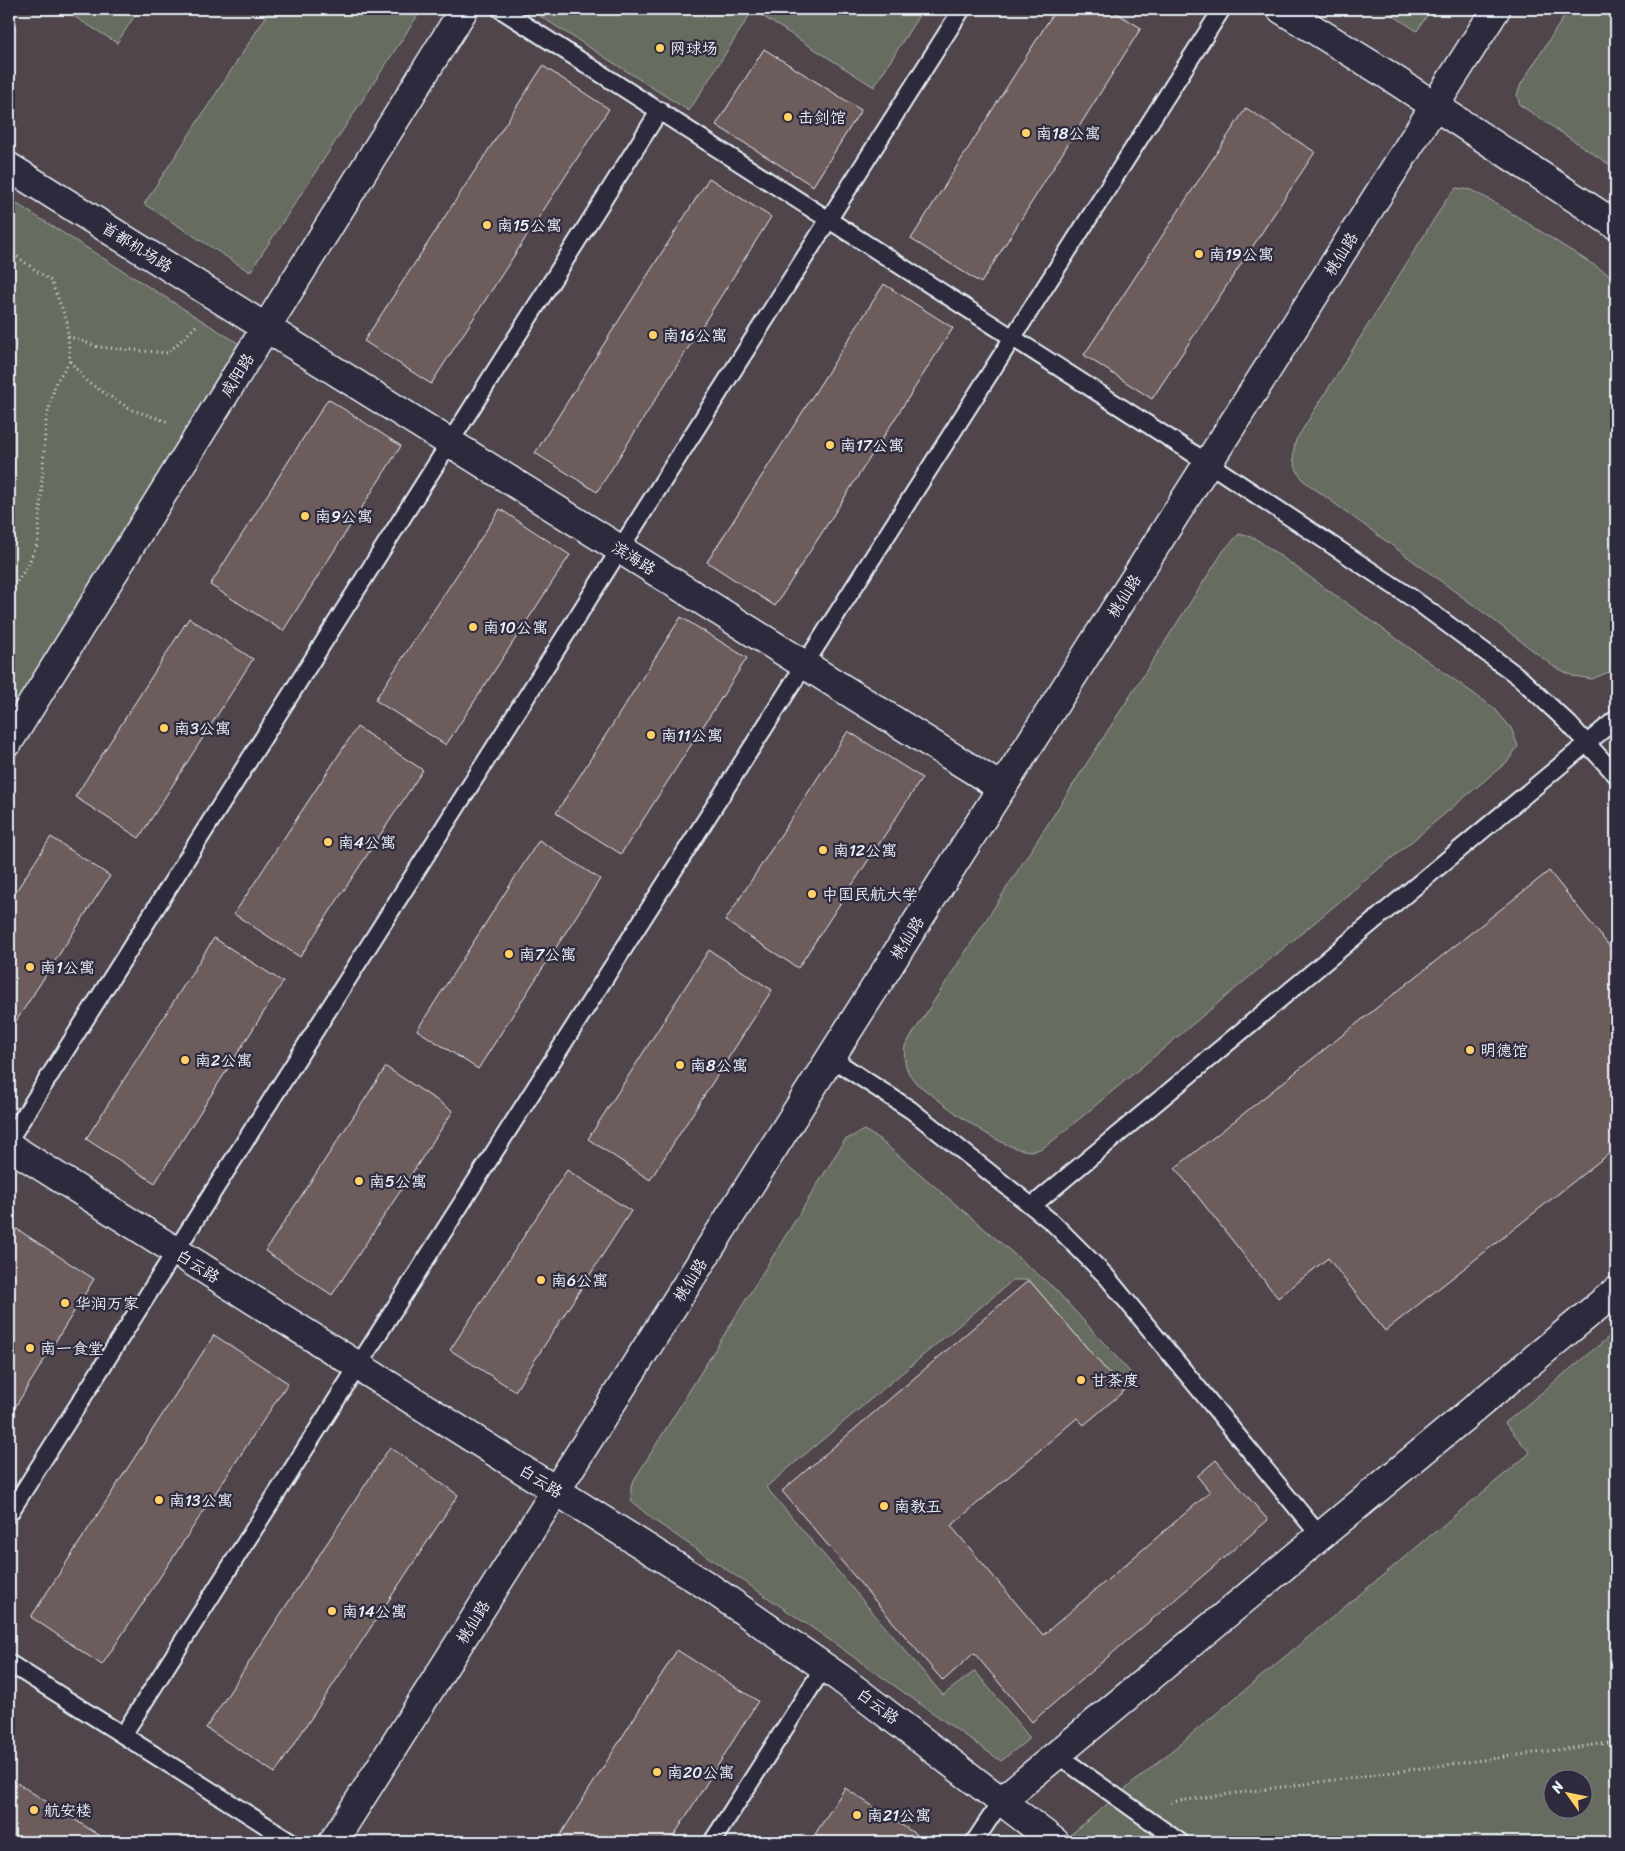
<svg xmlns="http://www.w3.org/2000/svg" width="1625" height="1851" font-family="Sriracha,'LXGW WenKai TC',sans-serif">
<rect width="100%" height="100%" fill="#423946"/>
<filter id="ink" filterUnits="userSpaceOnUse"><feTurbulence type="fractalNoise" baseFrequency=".02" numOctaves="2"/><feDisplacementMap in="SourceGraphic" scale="10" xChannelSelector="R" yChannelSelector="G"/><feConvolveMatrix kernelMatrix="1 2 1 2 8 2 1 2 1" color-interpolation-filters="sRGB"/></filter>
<g filter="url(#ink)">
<path fill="#4f444c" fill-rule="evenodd" d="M9 9H1616V1842H9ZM1552 1778H1582V1808H1552Z"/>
<path fill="#666c5f" stroke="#a7aeac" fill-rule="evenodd" d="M62 9H139L117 43Z
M271 9H422L250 272 144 204Z
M529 9H923L874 87 753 10 689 111Z
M1383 9H1431L1417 31Z
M1569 9H1616V169L1520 105 1517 95 1521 84Z
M1456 188 1471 190 1494 202 1616 279V669L1592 679 1573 676 1553 666 1487 615 1304 481C1293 466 1291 458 1296 440L1448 197Z
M9 199 241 345 9 716Z
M1239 534 1255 538 1494 708 1511 728 1518 746 1508 761 1054 1140C1049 1143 1043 1149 1037 1150 1009 1159 941 1101 917 1084 906 1072 903 1063 905 1046L1224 550Z
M864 1130 879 1139 1055 1289 1138 1381 1124 1391 1029 1280H1013L766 1487 943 1695 975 1671 1030 1738 1001 1761 814 1629 655 1521 631 1501V1485L845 1140Z
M1616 1331V1842H1076L1069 1836 1530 1453 1505 1423ZM1552 1778H1582V1808H1552Z"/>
<path fill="#6d5c5b" stroke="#e8f1f8" d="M1056 9H1110L1141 28 981 283 911 239Z
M764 49 861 110 813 186 716 125Z
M543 66 609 109 431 384 364 341Z
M1246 108 1315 152 1152 399 1084 355Z
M709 178 771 217 597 492 535 453Z
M884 284 953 328 775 606 707 562Z
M328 399 401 446 283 631 210 585Z
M500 509 570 555 446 745 375 700Z
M681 617 747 658 621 854 556 813Z
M189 618 253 659 139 838 75 797Z
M357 727 423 770 300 957 234 914Z
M848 731 922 778 798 968 725 921Z
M51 837 110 876 9 1032V902Z
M539 840 600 879 478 1069 417 1030Z
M1549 871 1615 953 1616 952V1148L1385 1331 1328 1258 1278 1298 1175 1168Z
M214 938 283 982 155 1183 86 1139Z
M709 950 772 990 650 1180 588 1139Z
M386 1067 453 1111 332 1295 265 1251Z
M567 1170 631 1211 515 1391 450 1350Z
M9 1224 94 1279 9 1417Z
M1029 1280 1124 1391 1084 1425 1077 1418 951 1526 1043 1635 1210 1492 1197 1476 1216 1460 1268 1520 1032 1722 974 1653 943 1681 782 1491Z
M214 1335 288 1383 102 1665 31 1617Z
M390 1447 458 1495 275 1773 206 1728Z
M677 1650 758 1701 670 1842H556Z
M9 1778 110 1842H9Z
M845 1788 926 1841 925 1842H810Z"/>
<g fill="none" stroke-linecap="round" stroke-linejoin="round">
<defs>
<path id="lane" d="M500 9 1208 463 1412 598 1519 677 1569 724 1616 775
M831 1058 911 1110 1053 1223 1106 1276 1320 1536
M9 1140 660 110
M1032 1206 1616 719
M9 1514 962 9
M9 1663 292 1842
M123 1735 1222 9
M1056 1754 1180 1842
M712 1842 824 1667
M974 1842 1002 1800"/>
<path id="street" d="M1281 9 1386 74 1616 225
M9 167 1002 788
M9 741 464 9
M9 1146 709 1587 840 1678 1055 1842
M1002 1800 1616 1291
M333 1842 1496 9"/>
</defs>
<use href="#lane" stroke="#e8f1f8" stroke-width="20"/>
<use href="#street" stroke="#e8f1f8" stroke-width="31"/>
<path stroke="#e8f1f8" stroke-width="3" stroke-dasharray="1 4" stroke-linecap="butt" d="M9 251 51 281 67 321 70 361 87 382 132 410 169 422
M68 336 98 347 168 353 198 324
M9 594 28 565 38 542 46 420 56 382 70 361
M1171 1802 1616 1742"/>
<use href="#lane" stroke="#2f2a3d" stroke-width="16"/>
<use href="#street" stroke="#2f2a3d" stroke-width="28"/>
</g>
</g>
<g fill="#ffd166" stroke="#2f2a3d" stroke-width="2">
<circle cx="660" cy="48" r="5"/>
<circle cx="788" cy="117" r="5"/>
<circle cx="1026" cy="133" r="5"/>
<circle cx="487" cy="225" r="5"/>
<circle cx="1199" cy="254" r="5"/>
<circle cx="653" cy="335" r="5"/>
<circle cx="830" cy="445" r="5"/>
<circle cx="305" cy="516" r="5"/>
<circle cx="473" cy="627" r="5"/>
<circle cx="164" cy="728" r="5"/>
<circle cx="651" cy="735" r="5"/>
<circle cx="328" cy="842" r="5"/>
<circle cx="823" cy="850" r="5"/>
<circle cx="812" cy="894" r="5"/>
<circle cx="509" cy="954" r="5"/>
<circle cx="30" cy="967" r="5"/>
<circle cx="1470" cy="1050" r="5"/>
<circle cx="185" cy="1060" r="5"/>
<circle cx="680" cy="1065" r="5"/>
<circle cx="359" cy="1181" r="5"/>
<circle cx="541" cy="1280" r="5"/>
<circle cx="65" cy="1303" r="5"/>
<circle cx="30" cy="1348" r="5"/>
<circle cx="1081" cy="1380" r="5"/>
<circle cx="159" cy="1500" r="5"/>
<circle cx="884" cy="1506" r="5"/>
<circle cx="332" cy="1611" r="5"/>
<circle cx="657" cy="1772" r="5"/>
<circle cx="34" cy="1810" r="5"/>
<circle cx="857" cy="1815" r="5"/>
</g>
<g text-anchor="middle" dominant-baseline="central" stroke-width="4.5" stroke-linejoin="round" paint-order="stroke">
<g font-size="16" fill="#e8f1f8" stroke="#2f2a3d" text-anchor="start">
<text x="670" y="48">网球场</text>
<text x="798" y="117">击剑馆</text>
<text x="1036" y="133">南18公寓</text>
<text x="497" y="225">南15公寓</text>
<text x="1209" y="254">南19公寓</text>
<text x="663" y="335">南16公寓</text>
<text x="840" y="445">南17公寓</text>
<text x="315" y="516">南9公寓</text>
<text x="483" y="627">南10公寓</text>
<text x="174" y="728">南3公寓</text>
<text x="661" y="735">南11公寓</text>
<text x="338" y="842">南4公寓</text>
<text x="833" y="850">南12公寓</text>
<text x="822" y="894">中国民航大学</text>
<text x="519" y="954">南7公寓</text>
<text x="40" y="967">南1公寓</text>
<text x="1480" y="1050">明德馆</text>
<text x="195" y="1060">南2公寓</text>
<text x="690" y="1065">南8公寓</text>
<text x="369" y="1181">南5公寓</text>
<text x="551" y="1280">南6公寓</text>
<text x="75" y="1303">华润万家</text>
<text x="40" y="1348">南一食堂</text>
<text x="1091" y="1380">甘茶度</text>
<text x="169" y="1500">南13公寓</text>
<text x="894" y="1506">南教五</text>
<text x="342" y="1611">南14公寓</text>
<text x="667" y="1772">南20公寓</text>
<text x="44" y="1810">航安楼</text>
<text x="867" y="1815">南21公寓</text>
</g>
<g font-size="16" fill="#e8f1f8" stroke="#2f2a3d">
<text transform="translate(137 247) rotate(32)">首都机场路</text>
<text transform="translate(1341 254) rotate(-58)">桃仙路</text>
<text transform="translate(237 375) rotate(-58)">咸阳路</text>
<text transform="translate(634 558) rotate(32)">滨海路</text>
<text transform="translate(1124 596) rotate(-58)">桃仙路</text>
<text transform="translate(907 938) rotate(-58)">桃仙路</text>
<text transform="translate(198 1266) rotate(32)">白云路</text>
<text transform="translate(690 1280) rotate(-58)">桃仙路</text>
<text transform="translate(541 1481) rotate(32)">白云路</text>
<text transform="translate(473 1622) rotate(-58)">桃仙路</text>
<text transform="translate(878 1706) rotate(37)">白云路</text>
</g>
</g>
<rect width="1625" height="1851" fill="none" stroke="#2f2a3d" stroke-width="30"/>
<rect x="15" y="15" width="1595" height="1821" fill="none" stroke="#e8f1f8" stroke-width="2" filter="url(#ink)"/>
<g transform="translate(1568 1794) rotate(303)"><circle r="24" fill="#2f2a3d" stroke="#797a88"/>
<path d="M0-4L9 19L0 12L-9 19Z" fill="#ffd166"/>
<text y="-8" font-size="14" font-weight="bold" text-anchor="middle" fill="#e8f1f8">N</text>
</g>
</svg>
